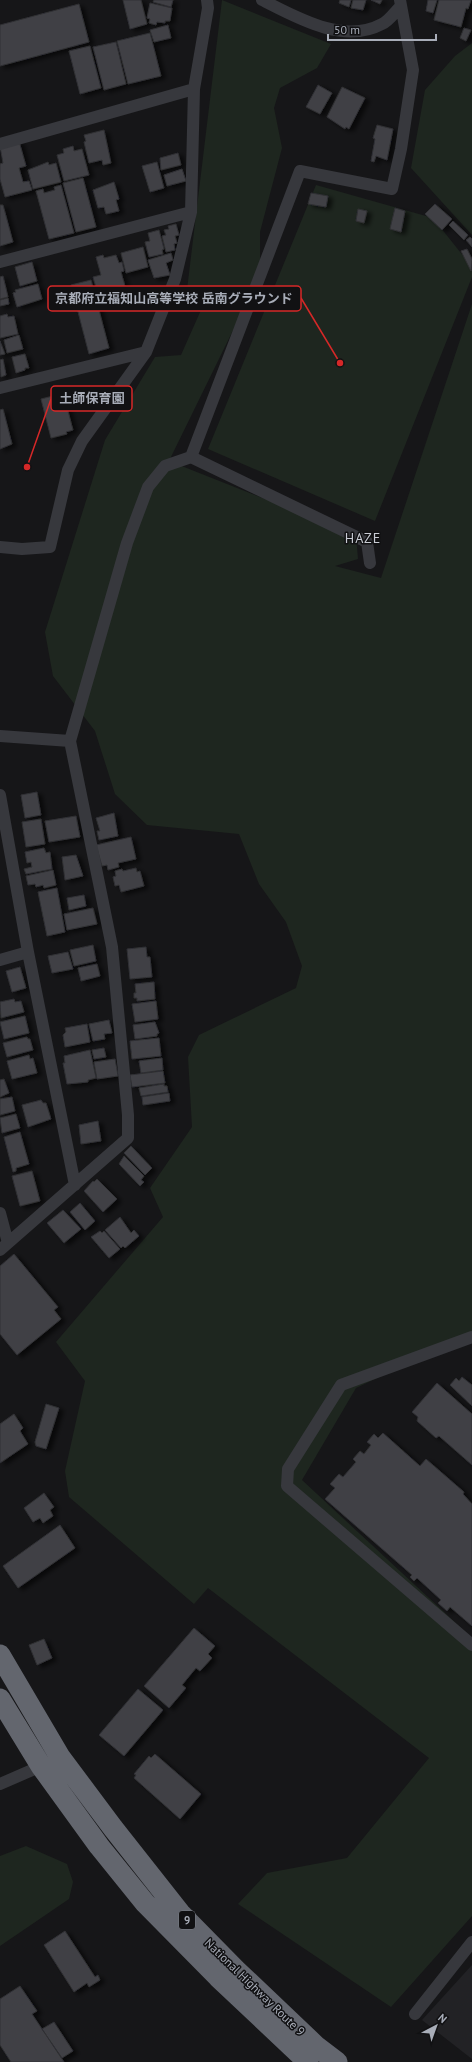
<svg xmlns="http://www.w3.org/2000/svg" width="472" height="2062" font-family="'PT Sans','Noto Sans JP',sans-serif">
<defs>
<filter id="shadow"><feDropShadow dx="4.5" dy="2.5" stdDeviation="2" flood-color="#0009"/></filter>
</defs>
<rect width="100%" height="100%" fill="#161618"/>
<path fill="#222225" d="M472 1965V2059L422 2020Z"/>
<path fill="#1e261f" d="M222 0 331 44 317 68 280 88 274 108 282 148 260 232V275L169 461 356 535 358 559 335 566 381 578 472 304V1333L356 1388 302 1480 472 1638V1916L391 2007 238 1904 267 1873 347 1858 429 1758 208 1588 194 1604 69 1497 65 1471 85 1381 56 1342 163 1217 150 1188 192 1127 188 1057 199 1035 296 988 302 966 286 922 259 884 239 834 147 825 115 794 95 731 53 676 45 632 105 440 155 357 181 355 201 310 186 298Z
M472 43V235L411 168 425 90 455 56Z
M316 185 433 218 472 267V277L375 521 208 449Z
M26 1846 67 1864 73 1882 69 1899 0 1946V1856Z"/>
<path fill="#404145" stroke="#303034" filter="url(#shadow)" d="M123 0H141L147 24 130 29Z
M154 0H173L171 7 153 2Z
M340 0H351L349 7 339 3Z
M353 0H366L363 10 351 8Z
M371 0H382L380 4Z
M428 0H437L433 13 426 11Z
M439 0H471L468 9 466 8 461 27 434 20Z
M150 3 172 8 170 21H165V23L157 22 156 25 149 23 150 19 147 18Z
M79 4 89 42 0 66V25Z
M168 25 171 38 154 42 150 30Z
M464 28 471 30 466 41 460 38Z
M150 33 161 76 128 84 117 41Z
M116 42 126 84 104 90 93 47Z
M90 46 101 88 80 94 69 51Z
M318 85 332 93 320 114 306 107Z
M342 87 365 98 349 129 346 127 345 129 327 117Z
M377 125 393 129 387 160 376 156 374 162 371 161 375 139 373 138Z
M104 130 111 163 103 165 102 160 89 163 84 142 86 141 84 135Z
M19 141 26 166 19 168 23 182 29 181 32 190 5 197 0 179V164L3 163 0 146Z
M73 146 74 151 82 149 89 175 64 181 57 155 64 153 63 149Z
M178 153 181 165 161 170 160 158Z
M48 162 49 165 56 163 61 182 33 189 28 170Z
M157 162 164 188 150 192 142 166Z
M182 169 186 181 167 186 164 175Z
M83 178 96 227 76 232 63 183Z
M114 182 119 199 116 200 119 211 106 214 104 207 98 208 93 190Z
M61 185 74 233 49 239 36 191 43 189 44 193 55 190 54 187Z
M311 193 328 196 326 207 308 204Z
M435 204 452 219 442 230 425 214Z
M0 205H3L13 242 0 246Z
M395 208 405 211 401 232 390 229Z
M358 209 367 211 364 223 356 221Z
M453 221 468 235 464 240 449 225Z
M176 224 179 235 175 236 177 243 174 244 175 250 166 252 162 236 166 235 164 230 169 229 168 226Z
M159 230 164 249 162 250 163 254 149 257 145 242 150 241 148 233Z
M470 237 472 239V247L466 240Z
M143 247 148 267 126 273 121 253Z
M467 249 472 259 471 271 461 251Z
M171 253 173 260 166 263 170 275 154 278 148 260Z
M103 255 104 258 116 255 119 263 122 262 124 271 121 272 125 286 98 294 93 277 101 275 96 257Z
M32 262 37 281 20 286 15 267Z
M3 276 8 297 0 299V277Z
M91 280 109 348 89 354 71 285Z
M38 284 42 299 17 307 13 293 16 292 15 290Z
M8 298 9 304 0 306V300Z
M7 314 8 317 14 316 18 334 0 338V316Z
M19 335 23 349 7 353 4 340Z
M0 341 5 354 0 355Z
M25 354 29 368H25V370L16 373 12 357Z
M3 359 6 375 1 377 0 360Z
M57 395 58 397 64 396 73 430 66 432 67 434 51 438 41 399Z
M3 409 12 444 0 449V410Z
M37 792 41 815 25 818 21 795Z
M114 813 118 836 99 840 97 831H100L96 818Z
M76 816 80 837 49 842 45 821Z
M41 819 45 844 26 847 22 822Z
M131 837 136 859 118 863 119 867 108 870 107 865 102 866 96 845Z
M44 848 46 853 50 852 52 869 26 874 24 869 32 867 31 862 27 863 25 852Z
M76 855 83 876 65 880 62 857Z
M136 868 137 872 140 871 144 886 121 892 119 885 115 886 113 877 116 876 115 871 122 869 123 871Z
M53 870 56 885 44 888 43 885 36 887 35 884 28 885 26 876Z
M57 888 65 932 47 936 38 892Z
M84 895 86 906 69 910 67 898Z
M93 908 97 924 67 930 64 914Z
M93 945 96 961 74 966 70 950Z
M146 947 147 957H150L152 977 130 979 127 949Z
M68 952 73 969 52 973 48 956Z
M97 964 100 976 81 981 78 968Z
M20 967 26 988 12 992 6 971Z
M154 982 155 999 137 1001V998H134V993H136L135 984Z
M14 999 15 1002 21 1001 24 1012 1 1018 0 1002Z
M156 1001 158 1019 135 1022 132 1004Z
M25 1016 29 1033 4 1039 0 1022Z
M109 1020 112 1033 104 1034 105 1039 93 1041 89 1024Z
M155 1022 159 1033 157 1034V1036L135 1039 133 1025Z
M87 1024 90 1042 65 1047 63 1035 66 1032 65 1028Z
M27 1037 28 1039H30L33 1050 7 1057 3 1043Z
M159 1038 161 1056 132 1059 130 1041Z
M104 1048 106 1057 94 1059 92 1050Z
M90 1050 96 1078 88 1080V1082L67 1084 63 1063H65L64 1056Z
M29 1055 30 1059 33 1058 37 1073 12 1079 7 1061Z
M162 1058 163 1070 141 1073 139 1061Z
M115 1059 118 1076 97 1079 94 1062Z
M163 1071 165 1083 132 1087 130 1075Z
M4 1079 9 1093 0 1097V1080Z
M164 1084V1086H167L168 1092 141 1096 139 1088Z
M169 1093 170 1101 143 1105 142 1097Z
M12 1097 15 1111 0 1115V1099Z
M41 1100 43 1103H46L51 1119 28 1127 22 1105Z
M16 1114 20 1128 2 1133 0 1118Z
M98 1121 101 1141 81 1144 79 1125Z
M20 1132 29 1164 16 1168V1171L13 1172 4 1137Z
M131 1146 152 1168 145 1175 124 1153Z
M124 1156 144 1176 141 1180 144 1182 140 1186 119 1164Z
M32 1171 40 1201 20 1206 12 1176Z
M97 1179 117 1199 103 1212 84 1191 93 1181 94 1182Z
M80 1203 95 1221 85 1230 70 1212Z
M63 1210 81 1229 64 1243 47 1223Z
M120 1217 131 1233 134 1230 139 1236 125 1248 123 1246 121 1248 105 1230Z
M100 1231 102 1233 104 1231 120 1249 109 1258 91 1237Z
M14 1254 58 1307 54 1310 61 1319 17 1355 0 1334V1266Z
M462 1377 472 1385V1406L450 1385 456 1378 459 1381Z
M437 1383 472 1414V1465L439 1436 436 1438 417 1421 418 1417 412 1412Z
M46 1404 59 1408 46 1449 36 1446 35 1442Z
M14 1414 23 1428 20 1431 28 1444 0 1463V1424Z
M383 1433 420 1466 426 1459 464 1492 463 1494 472 1504V1626L450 1607 447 1611 438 1603 441 1600 417 1578 414 1581 410 1577 412 1575 325 1499 335 1488 330 1484 339 1474 343 1477 356 1462 353 1459 360 1451 364 1454 371 1445 367 1442 374 1434 378 1438Z
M44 1493 54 1507 50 1510 53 1516 43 1523 40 1518 33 1522 24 1508Z
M60 1525 75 1548 18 1588 3 1566Z
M194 1628 215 1646 208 1654 212 1658 200 1671 196 1668 182 1685 186 1688 169 1708 144 1686Z
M44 1639 52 1658 37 1665 29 1645Z
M138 1689 163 1710 124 1756 99 1735Z
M155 1754 201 1794 180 1819 134 1778 136 1775 134 1774 149 1756 151 1758Z
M65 1931 95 1977 98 1975 100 1980 89 1987 87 1983 74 1992 44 1945Z
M20 1986 37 2011 32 2014 64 2062H11L0 2045V1999Z
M54 2022 73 2051 62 2058 42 2029Z"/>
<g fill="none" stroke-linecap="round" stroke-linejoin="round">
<path stroke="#37383d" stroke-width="12" d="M262 0C296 17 343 45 382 24 389 21 394 13 400 7
M0 144 194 89
M0 262 191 212
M0 388 146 352
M191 457 367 542 370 563
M0 547 22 549 50 547 68 470 82 441 146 352 175 279 191 212 194 89 208 8 207 0
M0 736 70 741 127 543 148 487 165 466 191 457 300 171 392 189 401 149 413 70 400 0
M0 795 28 952 75 1185
M0 960 28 952
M0 1213 8 1243
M0 1250 128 1138V1115L112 947 70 741
M472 1337 341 1385 288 1469 287 1486 472 1645
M0 1784 46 1764
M415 2014 472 1942"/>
<path stroke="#63666e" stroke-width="21" d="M0 1655 60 1757 113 1828 180 1913 236 1970 316 2046 337 2062
M0 1699 41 1766 99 1846 145 1903 218 1977 308 2062"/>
</g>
<g text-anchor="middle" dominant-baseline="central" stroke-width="3" stroke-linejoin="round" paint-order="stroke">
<rect fill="#111113" stroke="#7b7e86" stroke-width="1" x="179" y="1911" width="16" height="18" rx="3"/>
<g font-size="11" font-weight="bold" fill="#a8adb8">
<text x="187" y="1920">9</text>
</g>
<g font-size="12" fill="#a8adb8" stroke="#111113">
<text transform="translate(255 1987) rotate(44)">National Highway Route 9</text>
</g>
<g font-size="14" letter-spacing="1" fill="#c9ccd4" stroke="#111113">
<text x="363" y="538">HAZE</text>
</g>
</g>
<path fill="none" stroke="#d62828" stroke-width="1.5" d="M340 363L301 298M27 467L51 399"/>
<g fill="#d62828" stroke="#111113" stroke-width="1.5">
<circle cx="340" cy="363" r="4"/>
<circle cx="27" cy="467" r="4"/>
</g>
<g fill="#111113" stroke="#d62828" stroke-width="1.5">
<rect x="48" y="286" width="253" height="25" rx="4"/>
<rect x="51" y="386" width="81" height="25" rx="4"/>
</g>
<g font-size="13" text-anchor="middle" font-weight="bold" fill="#a8adb8">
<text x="174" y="303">京都府立福知山高等学校 岳南グラウンド</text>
<text x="92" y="403">土師保育園</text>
</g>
<g transform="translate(436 2026) rotate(41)" stroke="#111113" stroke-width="3" paint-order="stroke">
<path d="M0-3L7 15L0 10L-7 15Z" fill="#a8adb8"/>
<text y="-6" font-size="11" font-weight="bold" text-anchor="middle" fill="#a8adb8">N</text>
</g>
<path d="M328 34v6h108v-6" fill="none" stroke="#a8adb8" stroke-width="2"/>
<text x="334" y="34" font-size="12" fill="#a8adb8" stroke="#111113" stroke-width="3" paint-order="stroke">50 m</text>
</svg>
